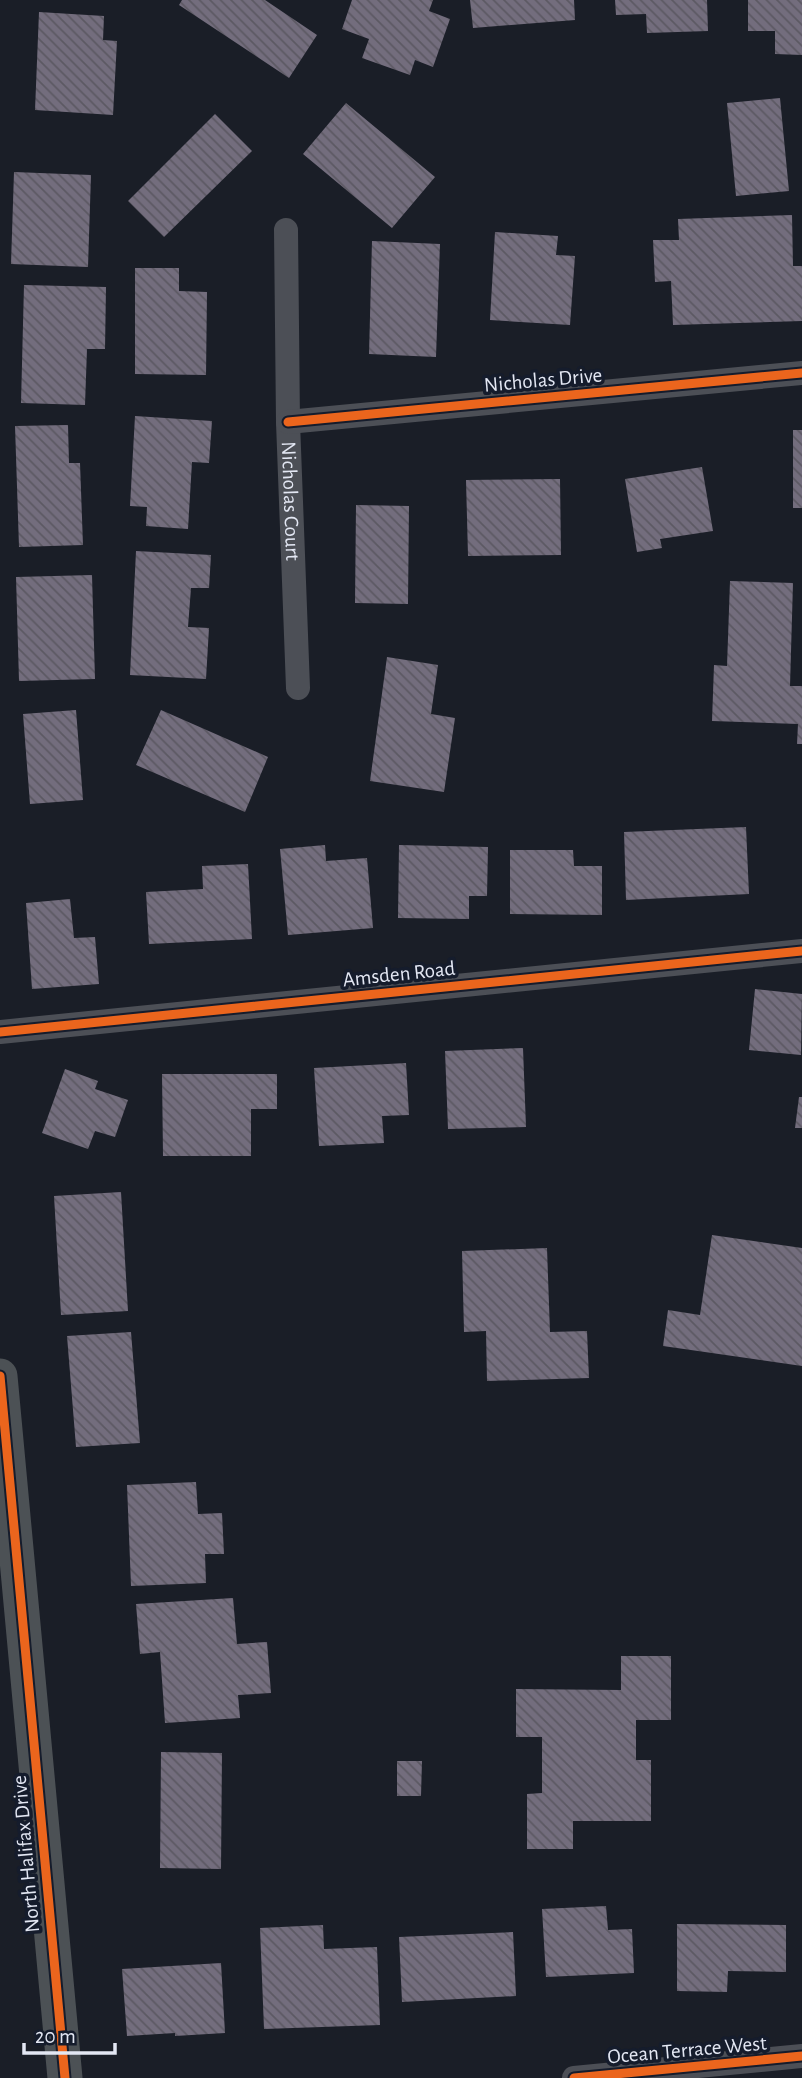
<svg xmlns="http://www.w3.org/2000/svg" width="802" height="2078" font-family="'Alegreya Sans',sans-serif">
<defs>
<pattern id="building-back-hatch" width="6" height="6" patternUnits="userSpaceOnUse" patternTransform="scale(1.75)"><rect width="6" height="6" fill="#736d7d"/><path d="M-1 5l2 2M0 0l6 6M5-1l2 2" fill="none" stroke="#5c5963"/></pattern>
</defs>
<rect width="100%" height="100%" fill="#1a1e27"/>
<path fill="url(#building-back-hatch)" d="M182 0H265L317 35 289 78 179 5Z
M352 0H433L429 11 450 19 433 67 415 60 410 75 362 58 369 39 342 29Z
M470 0H574L575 20 473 28Z
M615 0H707L708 31 647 33 646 14 616 15Z
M748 0H802V55L775 54V31H748Z
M39 12 104 16 103 40 117 41 113 115 35 110Z
M780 98 789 191 736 196 727 103Z
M346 103 435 177 392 228 303 154Z
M215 114 252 151 164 237 128 201Z
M14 172 91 175 88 267 11 264Z
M792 215 793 266H802V321L673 325 671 281 655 282 653 240H679L678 219Z
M495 232 558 236 556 255 575 256 570 325 490 320Z
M372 241 440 244 436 357 369 354Z
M135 268H179V291L207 292 206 375 135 374Z
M24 285 106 287 105 349H87L85 405 21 403Z
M135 416 212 421 209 463 192 462 188 529 146 526 147 507 130 506Z
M68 425 69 463H80L83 545 19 547 15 426Z
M793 430H802V508H793Z
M702 467 713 531 660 539 662 548 637 552 625 479Z
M560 479 561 555 468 556 466 480Z
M356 505 409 506 408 604 355 603Z
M136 551 211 555 209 588H191L188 627 209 628 206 679 130 675Z
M92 575 95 679 19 681 16 577Z
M730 581 793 583 790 686H802V744H797L798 724 712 721 714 665 727 666Z
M387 657 438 665 431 714 455 718 444 792 370 781Z
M76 710 83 800 30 804 23 714Z
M161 710 268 757 245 812 136 765Z
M746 827 749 894 626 900 624 832Z
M325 845 326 861 367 858 373 928 288 935 280 849Z
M399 845 488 847 487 896H469V919L398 918Z
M510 850H573L574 866H602V915L510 914Z
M248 864 252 939 149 944 146 892 203 889 202 866Z
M70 899 74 938 95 937 99 984 32 989 26 903Z
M755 989 802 994 801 1055 749 1050Z
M523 1048 526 1127 448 1129 445 1051Z
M406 1063 409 1115 382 1116 384 1143 319 1146 314 1068Z
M65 1069 98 1081 95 1089 128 1100 115 1137 95 1131 88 1149 42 1133Z
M162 1074H277V1109H251V1156H163Z
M799 1097H802V1128H795Z
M121 1192 128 1311 61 1315 54 1196Z
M712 1235 802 1248V1366L663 1346 668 1310 700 1315Z
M547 1248 550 1332 587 1331 589 1378 487 1381 486 1331 464 1332 462 1251Z
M131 1332 140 1443 76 1447 67 1336Z
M196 1482 198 1514 222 1513 224 1554H205L206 1583 131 1586 127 1485Z
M233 1598 237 1644 267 1642 271 1693 238 1695 240 1718 165 1723 160 1652 140 1654 136 1604Z
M621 1656H671V1720H636V1760H651V1821H573V1849H527V1794L542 1793V1737H516V1689L621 1690Z
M161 1752 222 1753 221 1869 160 1868Z
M397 1761H422L421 1796H397Z
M606 1906 608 1930 632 1929 634 1973 546 1977 542 1909Z
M677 1924 786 1925V1972L728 1971 727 1992 677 1991Z
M323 1925 324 1949 377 1947 380 2025 264 2029 260 1928Z
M513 1932 516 1996 402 2002 399 1937Z
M221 1963 225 2033 175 2036V2033L127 2036 122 1969Z"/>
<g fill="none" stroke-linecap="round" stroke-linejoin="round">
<g stroke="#4c4f56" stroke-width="24">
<path id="s1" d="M286 230 288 422 298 688"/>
<path d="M288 422 802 373"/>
<path d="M0 1032 802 951"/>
<path d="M574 2078 802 2056"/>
</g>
<path stroke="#4c5155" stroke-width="35" d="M0 1376 65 2078"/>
<defs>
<path id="cycleway" d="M288 422 802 373
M0 1032 802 951
M0 1376 65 2078
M574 2078 802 2056"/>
</defs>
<use href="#cycleway" stroke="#151c2c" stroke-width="13"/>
<use href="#cycleway" stroke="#eb651d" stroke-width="9"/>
</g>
<g text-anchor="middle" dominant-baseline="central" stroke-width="7" stroke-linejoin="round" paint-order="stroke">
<g font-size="21" fill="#e3e7f3" stroke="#151c2c">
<text transform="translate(543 380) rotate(-5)">Nicholas Drive</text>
<text stroke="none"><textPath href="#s1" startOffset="271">Nicholas Court</textPath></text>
<text transform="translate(399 974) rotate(-6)">Amsden Road</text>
<text transform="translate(26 1854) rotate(-95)">North Halifax Drive</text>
<text transform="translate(687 2050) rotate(-5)">Ocean Terrace West</text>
</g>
</g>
<path d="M24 2043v10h91v-10" fill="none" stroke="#e3e7f3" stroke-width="3.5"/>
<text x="35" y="2043" font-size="21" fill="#e3e7f3" stroke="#151c2c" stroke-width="5" paint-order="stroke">20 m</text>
</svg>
